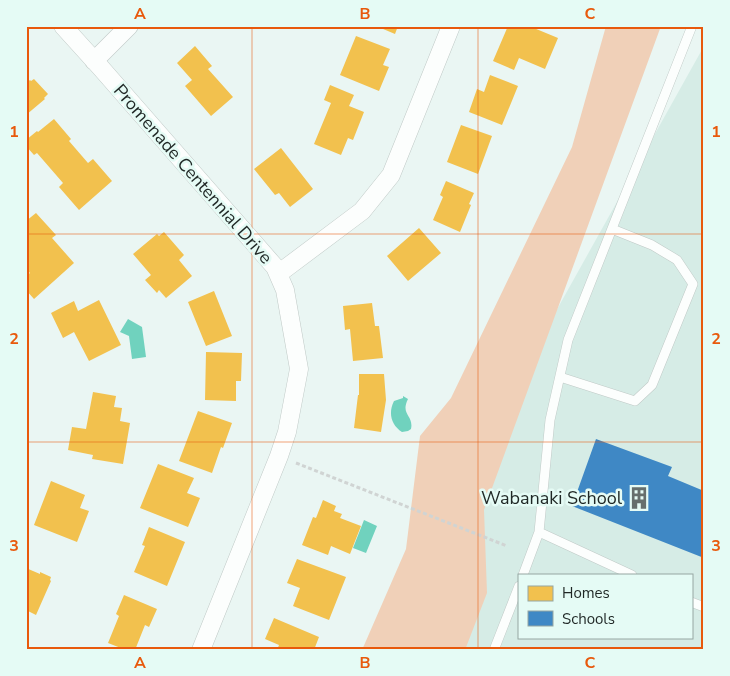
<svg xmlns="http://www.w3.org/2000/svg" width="730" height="676" font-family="'Nunito Sans',sans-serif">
<rect width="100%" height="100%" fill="#eaf6f3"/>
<path fill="#d6ece6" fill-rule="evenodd" d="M704 46V650H402L469 467ZM519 575H691V637H519Z"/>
<path fill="#f0d0b8" d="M606 26H661L484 510 487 593 465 650H362L406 549 420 436 451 398 572 147Z"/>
<path fill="#70d2be" d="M128 319 142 327 146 357 132 359 129 336 120 332Z
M403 396 408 399C400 415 414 415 411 429L408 431 402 432C391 425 388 413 394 401L403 398Z
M364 520 377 526 366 553 353 548Z"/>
<path fill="#f2c14e" d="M376 26H398L395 34Z
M508 26H529L558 38 545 69 519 58 514 70 493 61Z
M356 36 390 49 383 65 389 67 379 91 340 75Z
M195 46 212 66 208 69 233 97 211 116 185 86 192 80 177 63Z
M490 75 518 86 502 125 469 112 477 89 484 92Z
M34 79 48 94 44 98 45 99 26 115V83L30 80 31 81Z
M330 85 354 95 349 106 364 112 353 140 348 138 341 155 314 144 331 103 324 100Z
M54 119 71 139 69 141 88 163 93 159 112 181 79 210 59 187 63 183 37 153 34 155 26 146V140L37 131 38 132Z
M461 125 492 136 478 174 447 162Z
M281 148 313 189 290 207 279 193 275 195 254 169Z
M446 181 474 193 469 204 471 205 460 232 433 220 443 197 440 195Z
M36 213 56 235 52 238 74 263 34 299 26 290V276L30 273 26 269V221Z
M419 228 441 253 408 281 387 256Z
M164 232 184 255 179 260 192 276 166 298 159 290 157 293 145 280 151 275 133 254 157 234 159 236Z
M214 291 232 336 206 346 188 302Z
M99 300 121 345 89 361 74 332 63 338 51 313 74 301 78 311Z
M372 303 375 326H379L383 358 353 361 350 329 345 330 343 306Z
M206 352 242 353 241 381H236V401L205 400Z
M359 374H384L386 400 381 432 354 428 358 395H359Z
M93 392 116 396 114 407 122 408 120 421 130 423 123 464 92 459 93 455 68 450 72 427 86 429Z
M198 411 232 423 223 448 221 447 212 473 179 461Z
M158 464 194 478 187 493 200 498 188 527 140 508Z
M51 481 85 495 80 508 89 511 77 542 34 525Z
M323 500 336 506 334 511 342 514 340 518 361 526 350 554 331 546 328 555 302 545 313 517 316 518Z
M149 527 185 542 167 586 134 572 145 546 142 545Z
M297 559 346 577 329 620 293 606 300 588 287 583Z
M26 568 40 574V572L51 577 50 580 51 581 36 615 26 610Z
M124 595 157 609 149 627 145 625 135 650H126L108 643 119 616 116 614Z
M274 618 319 637 314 650H277L279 645 265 639Z"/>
<path fill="#3f88c5" d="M596 439 672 467 668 476 704 491V558L572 506Z"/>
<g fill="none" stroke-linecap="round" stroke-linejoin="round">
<defs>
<path id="lane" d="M560 377 635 401 652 385 693 284 677 260 652 245 612 229
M539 532 632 575
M523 575 539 532 550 420 568 340 692 26
M691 602 704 607
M494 650 519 586"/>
<path id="street" d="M63 26 101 68 275 267 285 290 299 369 287 432 279 456 201 650
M94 61 129 26
M278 274 362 211 391 175 451 26"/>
</defs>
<use href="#lane" stroke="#c0cac7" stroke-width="10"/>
<use href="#street" stroke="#c0cac7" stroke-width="19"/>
<path stroke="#d0d4d3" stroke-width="3" stroke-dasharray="4 2.5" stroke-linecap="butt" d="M296 463 507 546"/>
<use href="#lane" stroke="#fcfefd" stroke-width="9"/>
<use href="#street" stroke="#fcfefd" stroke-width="18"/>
</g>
<path fill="none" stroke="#e8590c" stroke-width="1" stroke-opacity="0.55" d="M252 26V650M478 26V650M26 234H704M26 442H704"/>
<defs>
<symbol id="building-bare" viewBox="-9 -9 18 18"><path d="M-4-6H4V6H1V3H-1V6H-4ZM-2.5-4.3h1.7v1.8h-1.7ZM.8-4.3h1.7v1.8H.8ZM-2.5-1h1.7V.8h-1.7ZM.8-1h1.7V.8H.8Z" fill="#666f6d" stroke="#e5fbf5" stroke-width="2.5" paint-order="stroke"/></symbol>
</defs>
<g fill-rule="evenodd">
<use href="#building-bare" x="623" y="482" width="32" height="32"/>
</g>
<g text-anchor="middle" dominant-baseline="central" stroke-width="5" stroke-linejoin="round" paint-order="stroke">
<g font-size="18" fill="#1f2725" stroke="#e5fbf5">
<text transform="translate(193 174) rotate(49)">Promenade Centennial Drive</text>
</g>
<g font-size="18" fill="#1f2725" stroke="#e5fbf5" text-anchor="end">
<text x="622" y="498">Wabanaki School</text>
</g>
</g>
<rect width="730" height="676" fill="none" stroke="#e5fbf5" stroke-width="55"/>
<rect x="518" y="574" width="175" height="65" fill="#e5fbf5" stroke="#96a6a2"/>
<rect x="528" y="586" width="25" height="15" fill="#f2c14e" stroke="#96a6a2"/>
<text x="562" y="598" font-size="15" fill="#1f2725">Homes</text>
<rect x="528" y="611" width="25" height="15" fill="#3f88c5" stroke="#96a6a2"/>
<text x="562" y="624" font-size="15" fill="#1f2725">Schools</text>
<rect x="28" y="28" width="674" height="620" fill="none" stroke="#e8590c" stroke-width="2"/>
<g font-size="16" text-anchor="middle" font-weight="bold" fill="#e8590c">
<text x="140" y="19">A</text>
<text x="365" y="19">B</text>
<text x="590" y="19">C</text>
<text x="14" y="137">1</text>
<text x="716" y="137">1</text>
<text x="14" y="344">2</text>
<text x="716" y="344">2</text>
<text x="14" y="551">3</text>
<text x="716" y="551">3</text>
<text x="140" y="668">A</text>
<text x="365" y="668">B</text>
<text x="590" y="668">C</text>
</g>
</svg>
